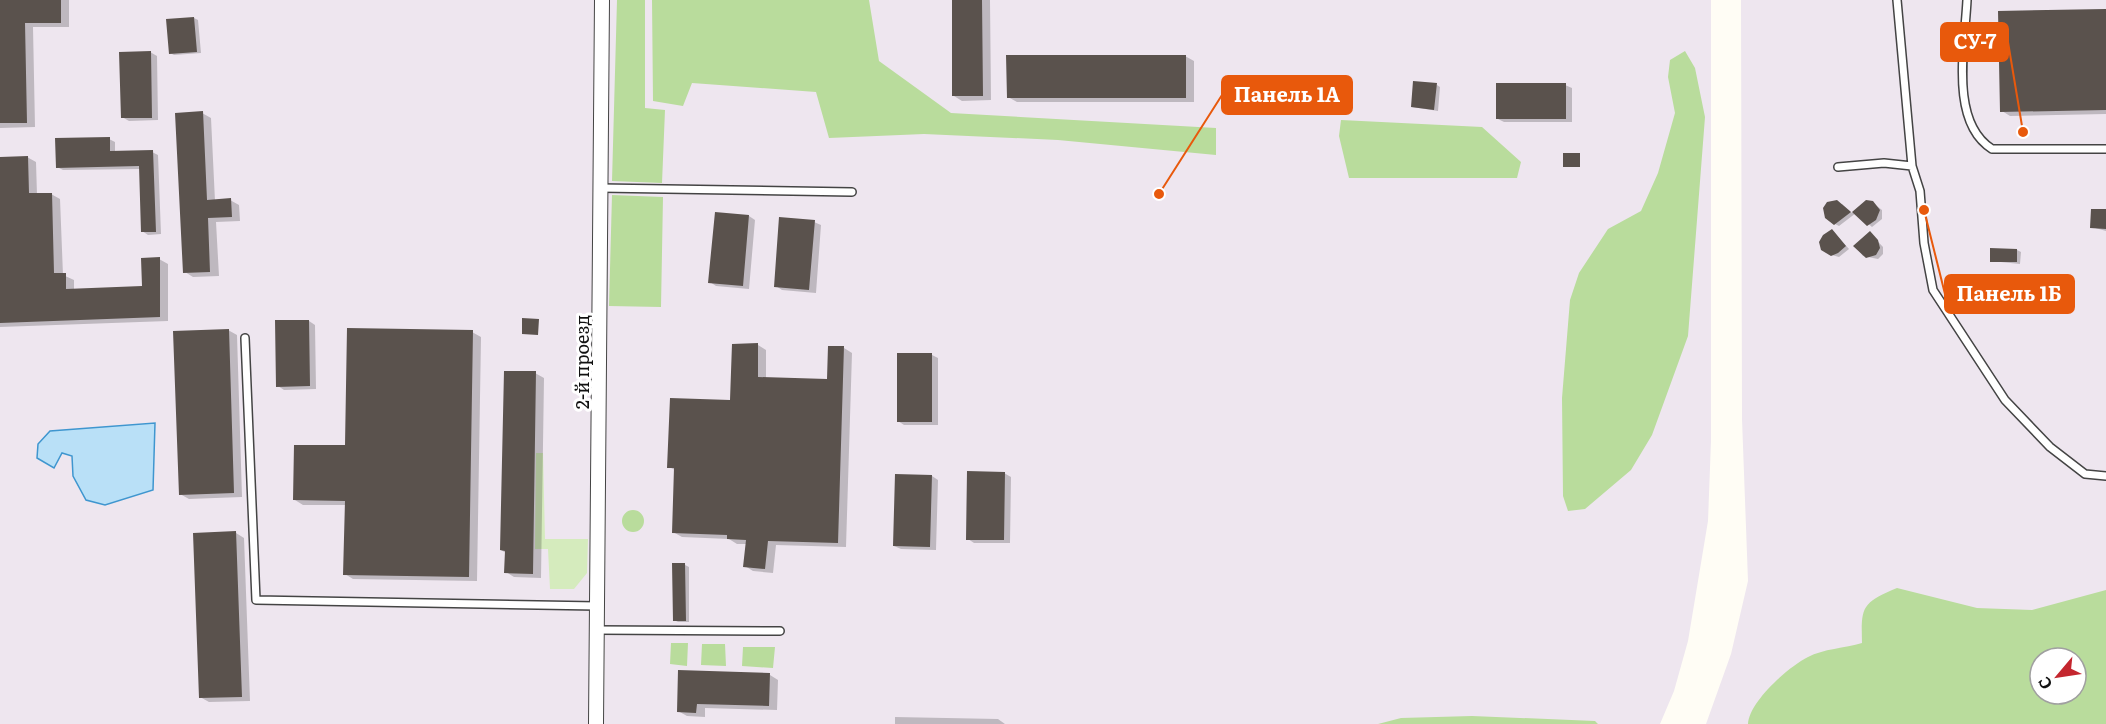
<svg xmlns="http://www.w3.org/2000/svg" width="2106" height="724" font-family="Literata,serif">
<rect width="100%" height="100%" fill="#fffdf5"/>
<path fill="#eee6ef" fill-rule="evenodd" d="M0 0H594L590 724H0Z
M609 0H1711V441L1708 521 1688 641 1674 691 1660 724H604Z
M1741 0H2106V724H1706L1731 654 1748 581 1742 419ZM2040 658H2076V694H2040Z"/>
<path fill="#d5ebbd" d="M536 453H543L545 539H588L587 573 574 589H550L548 549H535Z"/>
<path fill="#b9dc9c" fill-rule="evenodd" d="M617 0H645V108L665 110 662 183 612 181Z
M652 0H869L879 61 951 113 1216 128V155L1058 140 924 134 829 138 816 92 692 83 683 106 653 101Z
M1685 51 1695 68 1705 117 1688 336 1652 435 1631 470 1585 509 1568 511 1563 496 1562 398 1570 300 1579 273 1608 229 1641 211 1658 173 1675 113 1668 77 1670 60Z
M1341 120 1482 127 1521 162 1517 178H1349L1339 136Z
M612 195 663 197 661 307 609 306Z
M622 521a11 11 0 1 1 22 0a11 11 0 1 1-22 0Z
M1897 588 1977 608 2032 610 2106 590V724H1748C1749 702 1788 667 1808 657 1823 649 1845 648 1862 643 1861 606 1862 603 1897 588ZM2040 658H2076V694H2040Z
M671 643H688L687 666 670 664Z
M702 644H725L726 666 701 665Z
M743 647H775L773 668 742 666Z
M1472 716 1595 721 1598 724H1378L1401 718Z"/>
<path fill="#b9e0f7" stroke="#3f96cf" stroke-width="1.5" d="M155 423 153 490 105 505 86 500 73 476 72 456 62 453 54 468 37 458 38 444 50 431Z"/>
<path fill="#0003" d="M0 0H69V27H33L35 127 0 128Z
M953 0H990L991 100 962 101 954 96Z
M2106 11V114L2010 116 2002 111Z
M194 18 198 20 201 53 174 55 170 53 168 20Z
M150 52 157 56 158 120 129 121 122 117Z
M1185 56 1194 61V102H1017L1008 97Z
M1437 85 1440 87 1438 111 1412 107Z
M1565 85 1572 88V122H1504L1498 119Z
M202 113 211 118 215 201 230 200 239 205 240 221 216 222 219 276 193 277 185 272Z
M109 139 115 142V152H152L158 155 161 234 148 235 142 231 141 169 63 170 57 167Z
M27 157 36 162 37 195 51 194 60 199 63 275 74 280V290L143 287 159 259 168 264V321L0 327V158Z
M1866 202 1873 203 1882 210V219L1872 227 1856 213 1839 226 1835 224 1842 204 1852 213Z
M2106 210V231L2092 227Z
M716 213 749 216 755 220 749 289 716 286 710 282Z
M814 222 821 225 816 293 782 290 776 286Z
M1832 230 1849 249 1839 257 1828 254Z
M1870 233 1883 247V254L1878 259 1863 256 1855 246Z
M2017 250 2021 252 2020 264 1991 261Z
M309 321 315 325 316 389 284 390 278 386Z
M228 330 237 335 242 497 189 499 180 494Z
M472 332 481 337 477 581 353 579 345 574 346 505H303L295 500 347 446Z
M758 345 766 350V379L828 380 844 348 852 353 846 547 776 545 773 573 753 571 745 566 747 544H737L729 539 682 537 673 532 675 470 669 467 732 402Z
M932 355 938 358V425H904L898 421Z
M535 373 544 378 541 578 514 577 506 572V553L501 550Z
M1004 473 1011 477 1010 543H974L968 539Z
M896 475 932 476 938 480 936 550 901 549 894 546Z
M236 533 244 538 250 701 209 702 200 697Z
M685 565 689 567V622H678L674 620Z
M770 675 778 680 777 710 705 708V717L687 716 678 711Z
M895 717 998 719 1005 724H895Z"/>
<path fill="#5a524d" d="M0 0H61V23H25L27 123H0Z
M952 0H982L983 96H952Z
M2106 9V110L2000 112 1998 11Z
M194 17 197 52 169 54 166 19Z
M151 51 152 118H121L119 52Z
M1006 55H1186V98H1007Z
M1413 81 1437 83 1434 110 1411 107Z
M1496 83H1566V119H1496Z
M203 111 207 200 231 198 232 217 208 218 210 272 183 273 175 113Z
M110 137V151L153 150 156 232H141L139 166 56 168 55 138Z
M1563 153H1580V167H1563Z
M28 156 29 193H52L54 273H66V289L142 286 141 258 160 257V317L0 323V157Z
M1837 200 1851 212 1834 225 1825 218 1823 208 1827 202Z
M1866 200 1873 201 1880 210 1876 220 1867 226 1852 212Z
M2091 209H2106V229L2090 228Z
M715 212 749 215 743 286 708 283Z
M779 217 815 220 809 290 774 287Z
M1832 229 1846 246 1838 253 1831 256 1821 250 1819 242 1823 235Z
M1870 231 1878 240 1880 248 1876 255 1866 258 1853 246Z
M1990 248 2017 249V262H1990Z
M522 318 539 319 538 335 522 334Z
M275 320H309L310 386 276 387Z
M347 328 473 330 469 577 343 575 345 501 293 500 294 445H345Z
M229 329 234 493 179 495 173 331Z
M758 343V377L827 379 828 346H844L838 543 768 541 765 569 743 567 746 540 727 539V535L672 533 674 468H667L670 398 730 400 732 344Z
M897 353H932V422H897Z
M504 371H536L533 574 504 573 505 551 500 550Z
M967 471 1005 472 1004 540H966Z
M895 474 932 475 930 547 893 546Z
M236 531 242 697 199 698 193 533Z
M672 563H685L686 621H673Z
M678 670 770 673 769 706 697 704 696 713 677 712Z"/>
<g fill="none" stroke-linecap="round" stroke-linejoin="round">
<defs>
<path id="service" d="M1897 0 1912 166
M1967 0C1965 45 1949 122 1992 149H2106
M1838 167 1884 163 1912 166 1920 191 1924 243 1933 290 2005 400 2050 447 2085 474 2106 476
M600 188 852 192
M245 338 256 600 597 606
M597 630 780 631"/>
<path id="minor" d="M596 724 602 0"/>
</defs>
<use href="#service" stroke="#444" stroke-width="10"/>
<use href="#minor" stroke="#444" stroke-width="16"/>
<use href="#service" stroke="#fff" stroke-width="7"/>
<use href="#minor" stroke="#fff" stroke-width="14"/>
</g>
<g text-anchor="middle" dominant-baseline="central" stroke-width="6" stroke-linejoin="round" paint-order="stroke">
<g font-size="18" fill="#111" stroke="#fff">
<text transform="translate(581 362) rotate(-90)">2-й проезд</text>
</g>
</g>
<path fill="none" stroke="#e8590c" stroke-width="2" d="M2023 132L2008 42M1159 194L1222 95M1924 210L1945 294"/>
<g fill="#e8590c" stroke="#fff" stroke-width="2">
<circle cx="2023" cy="132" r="6"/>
<circle cx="1159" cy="194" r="6"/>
<circle cx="1924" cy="210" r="6"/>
</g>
<g fill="#e8590c" stroke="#e8590c" stroke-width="2">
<rect x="1941" y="23" width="67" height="38" rx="6"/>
<rect x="1222" y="76" width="130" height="38" rx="6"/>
<rect x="1945" y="275" width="129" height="38" rx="6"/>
</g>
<g font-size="20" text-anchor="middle" font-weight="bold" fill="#fff">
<text x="1975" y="49">СУ-7</text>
<text x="1287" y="102">Панель 1А</text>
<text x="2009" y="301">Панель 1Б</text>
</g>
<g transform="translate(2058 676) rotate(241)"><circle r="28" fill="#ffffff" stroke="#a0a0a0" stroke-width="1.5"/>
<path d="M0-4.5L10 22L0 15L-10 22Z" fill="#c4262e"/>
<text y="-9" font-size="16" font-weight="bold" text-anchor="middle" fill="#111111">С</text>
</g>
</svg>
